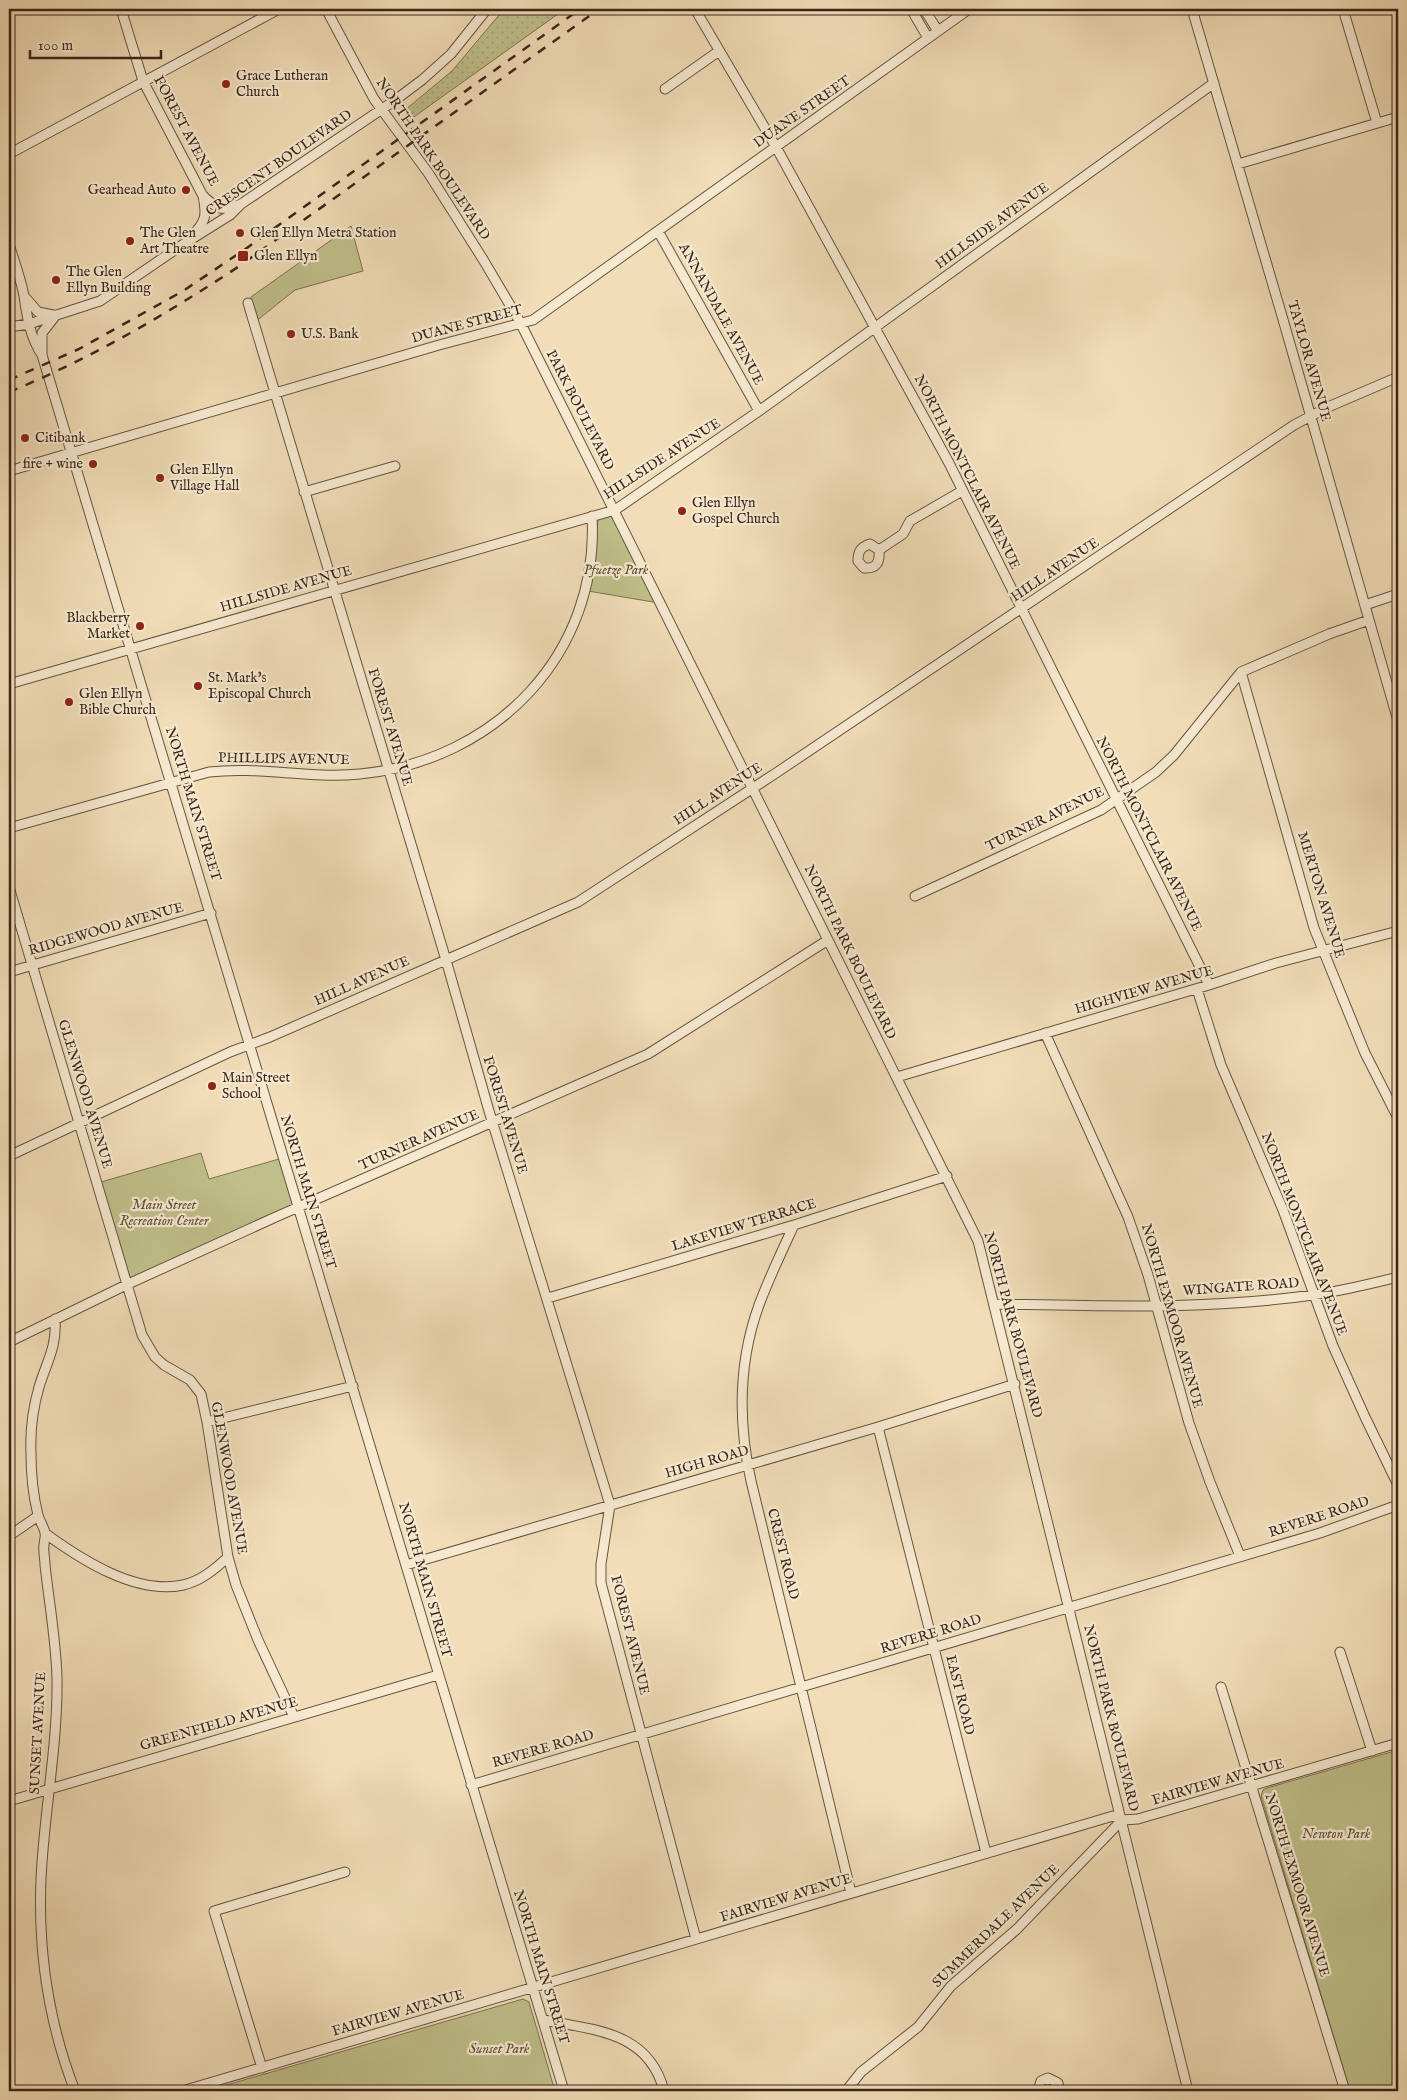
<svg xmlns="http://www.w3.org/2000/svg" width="1407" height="2100" font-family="'IM FELL English',serif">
<defs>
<pattern id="grass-dots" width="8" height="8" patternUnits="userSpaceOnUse" patternTransform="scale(1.25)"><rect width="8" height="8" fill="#bfbf8a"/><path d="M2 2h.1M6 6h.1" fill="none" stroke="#a5a476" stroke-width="1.8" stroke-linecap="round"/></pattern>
</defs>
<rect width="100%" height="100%" fill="#f1ddb7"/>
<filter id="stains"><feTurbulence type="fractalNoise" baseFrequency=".004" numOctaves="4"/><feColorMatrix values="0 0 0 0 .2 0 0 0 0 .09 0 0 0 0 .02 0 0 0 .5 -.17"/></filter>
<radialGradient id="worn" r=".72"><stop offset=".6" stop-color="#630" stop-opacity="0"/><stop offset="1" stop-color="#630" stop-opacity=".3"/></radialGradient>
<path fill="url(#grass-dots)" stroke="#7d7253" d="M504 9H565L411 119 405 110 452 71Z"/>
<path fill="#bfbf8a" stroke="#7d7253" d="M351 226 363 271 295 290 255 322 250 304 251 297Z
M615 514 659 603 588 591 598 519Z
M201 1153 209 1179 279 1159 293 1206 131 1281 101 1182Z
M1398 1750V2087L1383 2091H1350L1261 1796 1263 1790 1267 1788Z
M523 1999 529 2002 555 2091H206Z"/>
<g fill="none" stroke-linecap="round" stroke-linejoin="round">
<defs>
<path id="minor" d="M121 9 143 81 203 196C217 208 220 212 238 205
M326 9 374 99 429 174 484 261 520 322 978 1241 1188 2091
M695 9 776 147 949 463 1209 985
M911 9 928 38
M924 9 938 31
M1192 9 1282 316 1398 721
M1343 9 1377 123
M665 89 719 51
M9 154 279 9
M1238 164 1398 117
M658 231 759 411
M192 236C206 221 207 216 203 196
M9 244C14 261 21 279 24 296 27 317 30 337 42 355L564 2091
M24 296 38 312 53 315
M248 303 446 960 489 1111 610 1505 601 1564V1583L696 1939
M9 327 29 324 100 301 182 245 230 215 241 204 394 101 422 80 451 54 487 9
M42 355V333L56 315
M9 471 439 345 533 320 969 9
M304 492 395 466
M879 550C880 562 877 569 864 568L858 561C858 551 861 547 870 544L879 550 903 534 910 521 962 491
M1365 605 1398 594
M1241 672 1314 928 1365 1053 1398 1118
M9 684 615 510 759 411 1214 83
M9 828 209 772C259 766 309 779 360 774 495 761 600 654 592 516
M9 887 142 1335 155 1357 164 1365 190 1380 201 1394 207 1422 228 1557 236 1585 258 1640 294 1717
M915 896 1101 810 1156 772 1174 755 1241 672 1329 634 1369 620
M9 972 211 913
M1197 989 1221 1065 1283 1210 1333 1346 1365 1417 1398 1485
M1045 1033 1128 1217 1148 1275 1189 1423 1210 1482 1240 1556
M897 1077 1209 985 1276 963 1398 931
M9 1156 230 1052 270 1037 578 902 776 773 1294 425 1328 407 1398 377
M794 1225C782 1251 769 1278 759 1305 738 1363 738 1422 751 1481L851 1893
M548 1298 794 1225 947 1176
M995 1304C1101 1306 1207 1310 1313 1295 1341 1291 1370 1284 1398 1277
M55 1319C57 1347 47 1361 39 1387 33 1408 30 1431 31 1453 31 1473 33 1495 38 1515 40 1522 44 1527 45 1533 46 1537 44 1541 44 1545 43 1551 45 1558 45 1565 49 1602 56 1640 57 1678 58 1745 44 1812 41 1879 38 1951 49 2024 75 2091
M9 1342 126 1285 278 1216 648 1054 828 940
M207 1422 353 1386
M878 1427 986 1853
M46 1534C82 1560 136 1595 183 1585 201 1581 215 1569 228 1557
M9 1536 38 1516
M406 1565 878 1427 1015 1384
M1340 1652 1372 1751
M1221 1687 1345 2091
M471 1785 1320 1533 1398 1505
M9 1801 438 1675
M544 2020C595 2030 649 2032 664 2091
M262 2068 214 1911 345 1872
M182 2091 1113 1816 1122 1820 1138 1819 1398 1743
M846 2091 861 2072 918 2027 951 1986 1017 1929 1122 1820
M1038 2091 1041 2081 1048 2078 1058 2083 1060 2091"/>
</defs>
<use href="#minor" stroke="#685343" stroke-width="11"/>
<use href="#minor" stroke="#f6e9d0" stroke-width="9"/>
<path stroke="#3b251c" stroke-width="2.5" stroke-dasharray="9 9" stroke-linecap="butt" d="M9 380 79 349 183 291 244 250 580 9
M9 392C90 359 165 315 238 267L599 9"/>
</g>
<g fill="#8f2418" stroke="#f6e9d0" stroke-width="2">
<circle cx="226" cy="84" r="5"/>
<circle cx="186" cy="190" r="5"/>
<circle cx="240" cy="233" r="5"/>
<circle cx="130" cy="241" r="5"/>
<rect x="237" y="250" width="12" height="12" rx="2.5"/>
<circle cx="56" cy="280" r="5"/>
<circle cx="291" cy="334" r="5"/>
<circle cx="25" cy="438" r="5"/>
<circle cx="93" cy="464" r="5"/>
<circle cx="160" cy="478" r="5"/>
<circle cx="682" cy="511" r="5"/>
<circle cx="140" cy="626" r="5"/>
<circle cx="198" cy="686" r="5"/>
<circle cx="69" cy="702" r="5"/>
<circle cx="212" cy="1086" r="5"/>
</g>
<g text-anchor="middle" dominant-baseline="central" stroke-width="4.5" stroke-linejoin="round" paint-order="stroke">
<g font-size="14" fill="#3b251c" stroke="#f6e9d0" text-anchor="start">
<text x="236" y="76">Grace Lutheran<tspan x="236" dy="16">Church</tspan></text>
<text x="176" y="190" text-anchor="end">Gearhead Auto</text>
<text x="140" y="233">The Glen<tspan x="140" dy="16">Art Theatre</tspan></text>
<text x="250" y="233">Glen Ellyn Metra Station</text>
<text x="254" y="256">Glen Ellyn</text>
<text x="66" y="272">The Glen<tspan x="66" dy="16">Ellyn Building</tspan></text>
<text x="301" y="334">U.S. Bank</text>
<text x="35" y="438">Citibank</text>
<text x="83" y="464" text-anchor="end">fire + wine</text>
<text x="170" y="470">Glen Ellyn<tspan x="170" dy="16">Village Hall</tspan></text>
<text x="692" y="503">Glen Ellyn<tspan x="692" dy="16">Gospel Church</tspan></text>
<text x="130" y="618" text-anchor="end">Blackberry<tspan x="130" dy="16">Market</tspan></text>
<text x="208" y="678">St. Mark's<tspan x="208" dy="16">Episcopal Church</tspan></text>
<text x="79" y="694">Glen Ellyn<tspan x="79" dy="16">Bible Church</tspan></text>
<text x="222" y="1078">Main Street<tspan x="222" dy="16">School</tspan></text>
</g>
<g font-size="14" fill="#3b251c" stroke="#f6e9d0">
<text transform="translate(802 112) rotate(-35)">DUANE STREET</text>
<text transform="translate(186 131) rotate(62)">FOREST AVENUE</text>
<text transform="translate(433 159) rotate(56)">NORTH PARK BOULEVARD</text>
<text transform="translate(279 163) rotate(-35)">CRESCENT BOULEVARD</text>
<text transform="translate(992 226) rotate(-36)">HILLSIDE AVENUE</text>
<text transform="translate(721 314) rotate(61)">ANNANDALE AVENUE</text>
<text transform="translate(467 324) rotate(-15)">DUANE STREET</text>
<text transform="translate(1309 361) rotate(74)">TAYLOR AVENUE</text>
<text transform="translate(580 410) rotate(63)">PARK BOULEVARD</text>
<text transform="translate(662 459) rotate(-33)">HILLSIDE AVENUE</text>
<text transform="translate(967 472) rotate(63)">NORTH MONTCLAIR AVENUE</text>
<text transform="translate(1055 570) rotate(-34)">HILL AVENUE</text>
<text transform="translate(286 589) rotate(-16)">HILLSIDE AVENUE</text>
<text transform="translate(390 727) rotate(73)">FOREST AVENUE</text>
<text transform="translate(284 759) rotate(1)">PHILLIPS AVENUE</text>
<text transform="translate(718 794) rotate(-33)">HILL AVENUE</text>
<text transform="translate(193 804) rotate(73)">NORTH MAIN STREET</text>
<text transform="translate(1045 819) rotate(-26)">TURNER AVENUE</text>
<text transform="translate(1149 834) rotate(63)">NORTH MONTCLAIR AVENUE</text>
<text transform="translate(1321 895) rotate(73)">MERTON AVENUE</text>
<text transform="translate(106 929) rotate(-16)">RIDGEWOOD AVENUE</text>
<text transform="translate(850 952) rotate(64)">NORTH PARK BOULEVARD</text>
<text transform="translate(362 981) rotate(-24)">HILL AVENUE</text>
<text transform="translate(1144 990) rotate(-16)">HIGHVIEW AVENUE</text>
<text transform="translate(85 1094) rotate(73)">GLENWOOD AVENUE</text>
<text transform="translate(505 1115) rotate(73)">FOREST AVENUE</text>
<text transform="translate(419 1140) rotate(-24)">TURNER AVENUE</text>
<text transform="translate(308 1192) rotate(73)">NORTH MAIN STREET</text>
<text transform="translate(744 1225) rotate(-17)">LAKEVIEW TERRACE</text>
<text transform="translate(1304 1234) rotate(69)">NORTH MONTCLAIR AVENUE</text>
<text transform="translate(1241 1287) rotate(-4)">WINGATE ROAD</text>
<text transform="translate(1172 1316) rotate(74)">NORTH EXMOOR AVENUE</text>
<text transform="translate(1013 1325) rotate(75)">NORTH PARK BOULEVARD</text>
<text transform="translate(707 1462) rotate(-16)">HIGH ROAD</text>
<text transform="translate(229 1478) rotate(80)">GLENWOOD AVENUE</text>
<text transform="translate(1319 1517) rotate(-18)">REVERE ROAD</text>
<text transform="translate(783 1554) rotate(76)">CREST ROAD</text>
<text transform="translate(425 1580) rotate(74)">NORTH MAIN STREET</text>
<text transform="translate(931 1634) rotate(-17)">REVERE ROAD</text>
<text transform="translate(630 1635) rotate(76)">FOREST AVENUE</text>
<text transform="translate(960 1695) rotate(76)">EAST ROAD</text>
<text transform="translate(1111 1718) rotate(76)">NORTH PARK BOULEVARD</text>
<text transform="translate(219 1724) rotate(-16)">GREENFIELD AVENUE</text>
<text transform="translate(38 1733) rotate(-87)">SUNSET AVENUE</text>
<text transform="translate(543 1749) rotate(-16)">REVERE ROAD</text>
<text transform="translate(1218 1782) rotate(-16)">FAIRVIEW AVENUE</text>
<text transform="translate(1297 1885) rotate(73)">NORTH EXMOOR AVENUE</text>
<text transform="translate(786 1898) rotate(-17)">FAIRVIEW AVENUE</text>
<text transform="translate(996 1926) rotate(-44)">SUMMERDALE AVENUE</text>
<text transform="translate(541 1967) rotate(73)">NORTH MAIN STREET</text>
<text transform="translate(398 2013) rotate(-16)">FAIRVIEW AVENUE</text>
</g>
<g font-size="14" font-style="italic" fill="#5c4c38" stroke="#f6e9d0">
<text x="616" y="570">Pfuetze Park</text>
<text x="164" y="1205">Main Street<tspan x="164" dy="16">Recreation Center</tspan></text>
<text x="1336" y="1834">Newton Park</text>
<text x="499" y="2049">Sunset Park</text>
</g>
</g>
<rect width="1407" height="2100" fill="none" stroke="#f1ddb7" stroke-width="30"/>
<rect x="10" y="10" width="1387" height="2080" fill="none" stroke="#3b251c" stroke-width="2.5"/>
<rect x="15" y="15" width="1377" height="2070" fill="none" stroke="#3b251c"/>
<path d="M30 50v8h131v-8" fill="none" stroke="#3b251c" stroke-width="2.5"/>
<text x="38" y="50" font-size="15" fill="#3b251c" stroke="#f6e9d0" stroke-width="4" paint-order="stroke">100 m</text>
<rect width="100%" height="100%" filter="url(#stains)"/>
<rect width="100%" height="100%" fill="url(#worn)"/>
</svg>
